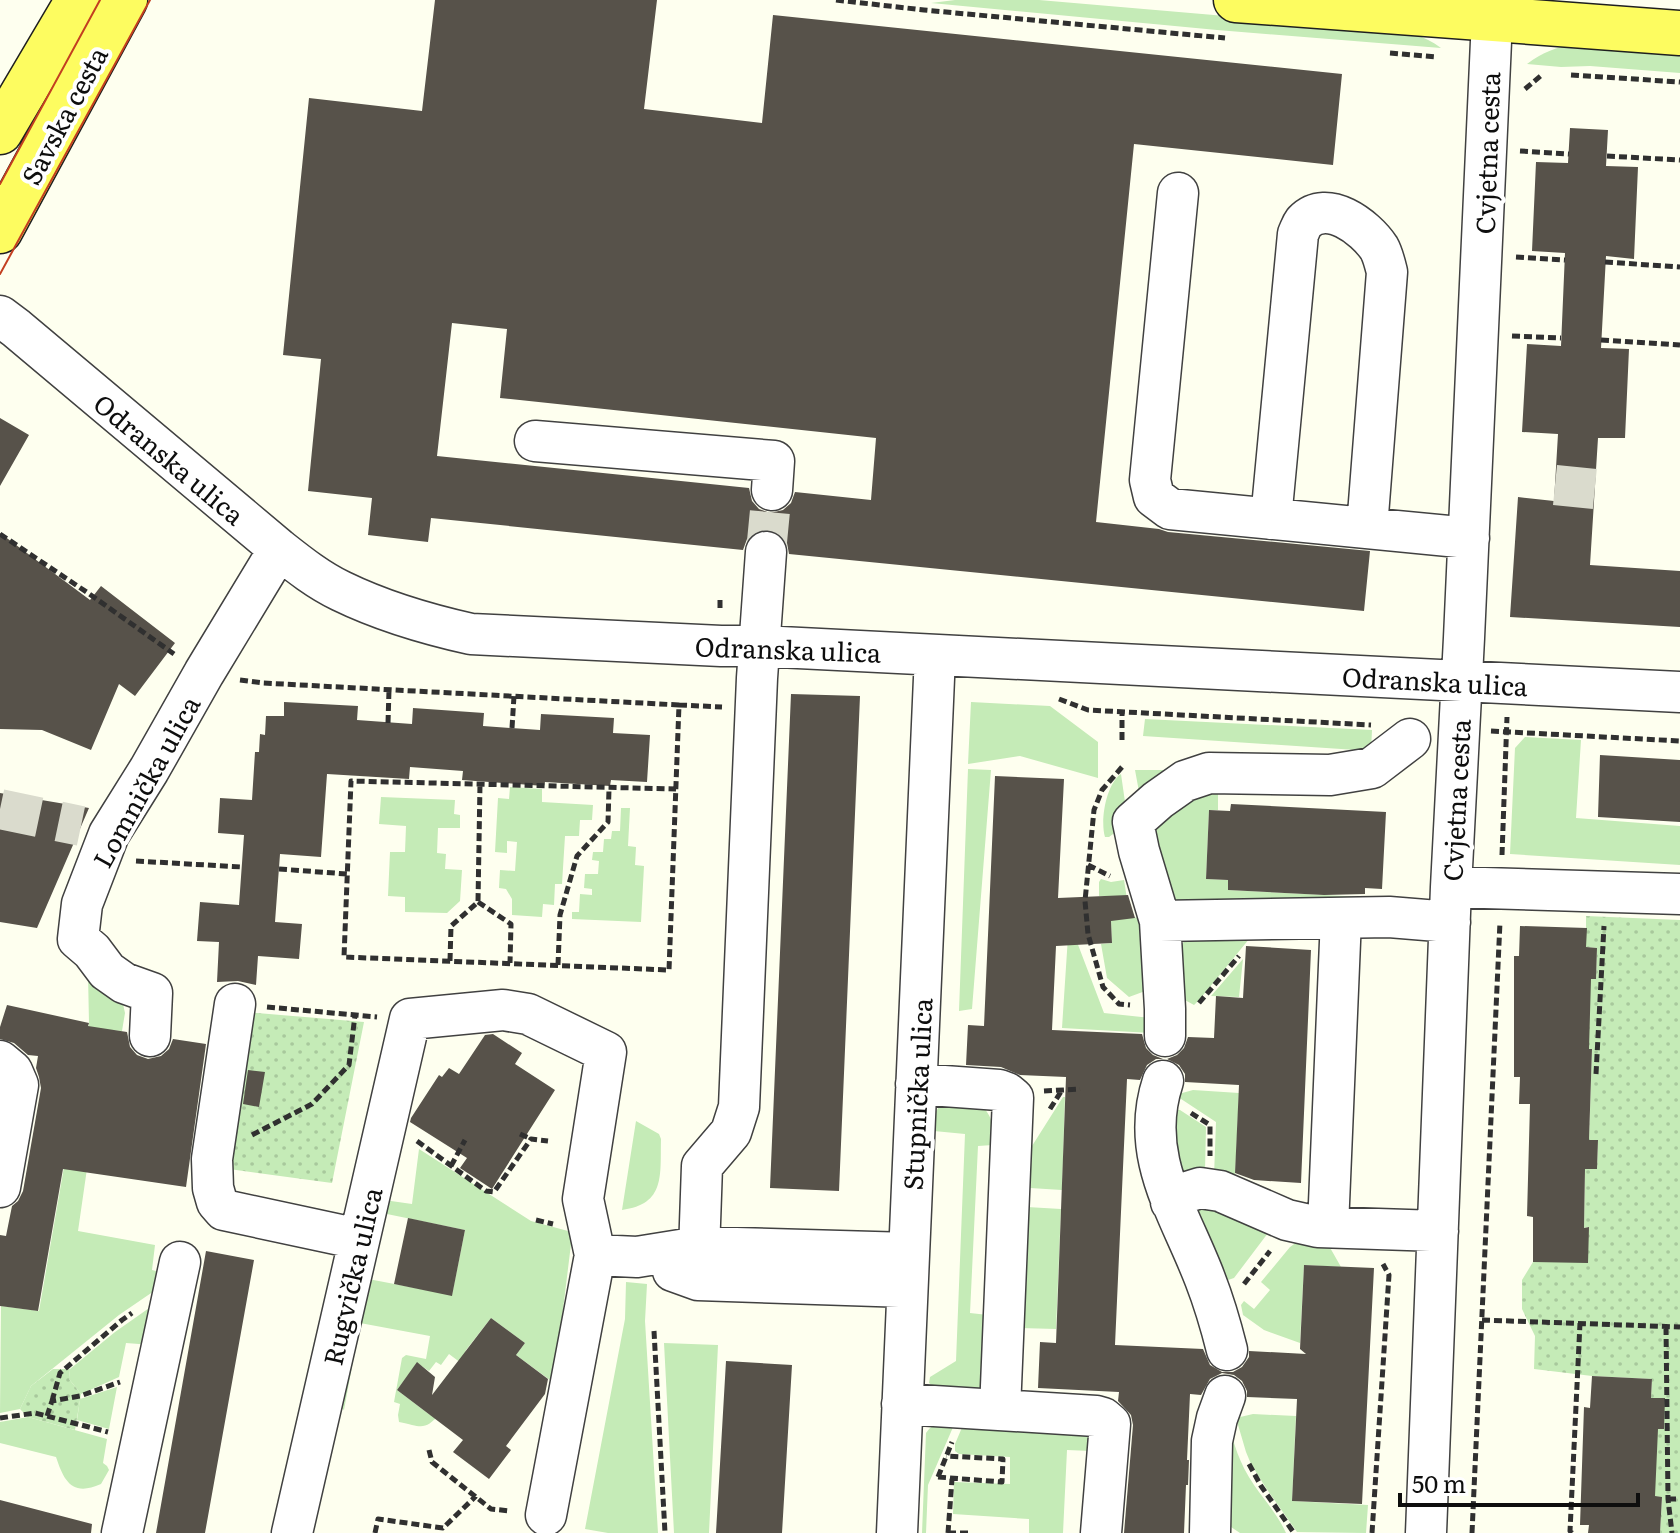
<svg xmlns="http://www.w3.org/2000/svg" width="1680" height="1533" font-family="Literata,serif">
<defs>
<pattern id="park-dots" width="8" height="8" patternUnits="userSpaceOnUse" patternTransform="scale(2)"><rect width="8" height="8" fill="#c5ebb7"/><path d="M2 2h.1M6 6h.1" fill="none" stroke="#a8c89c" stroke-width="1.8" stroke-linecap="round"/></pattern>
</defs>
<rect width="100%" height="100%" fill="#feffef"/>
<path fill="#c5ebb7" d="M955 0H1039L1387 30C1407 32 1424 35 1441 48L1217 30 931 3Z
M1576 44 1680 55V73L1590 66 1561 67 1527 64C1543 52 1556 47 1576 44Z
M971 702 1050 706 1098 742V778L1020 756 968 764Z
M1145 719 1372 730 1371 751 1143 736Z
M1525 737 1581 740 1576 818 1680 826V865L1510 854 1515 748Z
M968 769 991 770 972 1009 959 1011Z
M1135 770H1182L1142 808Z
M1121 774 1128 823 1109 837H1105C1100 821 1106 784 1121 774Z
M510 787 542 789V802L593 805 592 820H580L579 836H565L562 884H555L554 905 543 904 542 917 512 915V899L506 889 499 888 500 870 515 871 517 842 507 841V853L495 852 498 798 509 799Z
M1218 788V810H1209L1206 879 1228 880V890L1365 897V905L1171 902 1151 825 1187 793Z
M381 797 455 800 454 814 460 815V828H438L437 853 446 854 445 869 462 870 460 901 447 913 405 912V897L388 896 390 852H405L406 826 379 824Z
M621 808H630L628 846 636 847 635 865 644 866 641 922 572 919V912H579L580 894 592 895V889L584 888 585 874H598L599 861 592 860 593 852H603L604 839H611L612 831H620Z
M1101 879 1111 882 1124 880 1130 918 1143 917 1148 990 1129 997 1107 978 1101 944 1112 943 1110 896H1099V882Z
M1069 921 1104 1013 1151 1018V1033L1062 1028Z
M1254 933 1200 999 1194 1005 1183 999 1181 948 1184 941 1190 936Z
M1243 959 1239 997 1211 996Z
M88 974 123 1004 125 1013 122 1031 107 1030 78 1231 155 1245 152 1270 160 1272 157 1289 119 1315 31 1386 20 1409 0 1413 1 1306 39 1311 89 1023Z
M1193 1090 1239 1093 1235 1177 1214 1176 1216 1122 1175 1095Z
M1063 1097H1065L1062 1190 1030 1188 1032 1146Z
M978 1103C994 1115 993 1127 993 1145L978 1146 970 1313 988 1315 985 1387 978 1392 936 1388 929 1383 930 1377 956 1361 965 1134 934 1131V1115L940 1105Z
M1164 1109 1180 1110 1206 1127 1205 1171 1169 1174Z
M636 1121 659 1134 661 1139C660 1175 666 1204 622 1210Z
M419 1149 531 1221 568 1231 572 1236 554 1383 516 1355 525 1343 491 1318 466 1350 461 1363 449 1354 441 1365 436 1362 429 1371 417 1363 397 1390 430 1415 441 1413C424 1431 423 1427 399 1422L398 1415 400 1404 394 1402 402 1358 406 1355 426 1359 430 1336 360 1323 344 1410 338 1405 363 1278 452 1295 465 1230 382 1213 384 1200 412 1204Z
M1205 1200 1225 1204 1243 1217 1268 1229V1233L1234 1278 1216 1284 1199 1246 1207 1241 1196 1219 1187 1223 1185 1217 1192 1207Z
M1027 1207 1061 1209 1056 1329 1020 1328Z
M1324 1237 1341 1267 1304 1265 1300 1343 1264 1330 1243 1315 1241 1305 1244 1301 1254 1309 1270 1290 1261 1282 1290 1247 1297 1242Z
M626 1282 647 1284 645 1321 658 1533H608L585 1529 625 1319Z
M162 1299 148 1343 139 1344 126 1343 119 1377 81 1394 69 1379 70 1369 115 1332Z
M664 1343 718 1345 709 1533H674Z
M117 1387 109 1429 77 1420 80 1399Z
M1253 1414 1296 1416 1292 1501 1368 1505 1366 1533 1297 1532 1266 1488 1251 1464 1246 1452 1236 1418Z
M28 1417 107 1439 103 1463 107 1466 109 1470 101 1484C72 1497 64 1481 56 1457L0 1443V1422Z
M957 1418 928 1485 926 1533H922L926 1433C934 1421 944 1420 957 1418Z
M966 1418 1087 1435 1091 1442V1451L1067 1450 1063 1533H1029V1519L953 1514 954 1482 1010 1484V1457L959 1454 955 1451V1444Z
M1227 1419C1234 1444 1239 1463 1254 1485 1265 1501 1278 1515 1286 1533H1240L1231 1527 1220 1514Z"/>
<path fill="url(#park-dots)" d="M1586 916 1680 920V1533H1660L1662 1497 1647 1496 1649 1428 1664 1429V1398H1651L1652 1379 1592 1376 1534 1369 1535 1336 1522 1309V1280L1533 1262H1588V1227L1584 1228 1585 1169H1597L1598 1141 1589 1140 1592 1050 1578 1049 1582 979H1596L1597 948 1586 947Z
M246 1012 364 1022 332 1183 229 1169Z
M53 1369H70L69 1379 81 1394 75 1430 28 1417 20 1409 31 1386Z"/>
<path fill="#57524a" fill-rule="evenodd" d="M435 0H657L644 109 762 123 773 15 1342 74 1333 165 1134 144 1096 522 1159 529 1168 532 1370 551 1364 611 789 554 787 543 779 533 767 529 755 532 747 539 743 550 431 518 428 542 368 535 372 498 308 491 321 359 283 355 309 98 422 111ZM452 323 507 329 500 398 876 438 871 500 795 492 791 503 783 510 770 513 759 509 752 501 749 488 437 456Z
M1570 128 1608 130 1606 166 1638 167 1634 259 1606 256 1601 348 1629 349 1625 438H1598L1590 565 1680 571V627L1510 617 1518 497 1554 501 1558 434 1522 432 1527 344 1561 346 1565 253 1532 251 1536 162 1568 163Z
M0 418 29 435 0 486Z
M0 533 90 600 101 586 175 643 135 696 119 684 91 750 42 730 0 729Z
M791 694 860 696 839 1191 770 1188Z
M284 702 358 706 357 720 412 724 413 708 484 713 483 726 540 730 541 714 614 718 613 733 650 735 647 782 611 780 610 786 545 782 544 786 462 780 463 771 410 767 409 779 327 774 321 857 280 854 275 922 302 924 299 959 258 956 256 985 238 981 217 982 219 942 197 941 200 902 239 905 244 835 218 833 220 798 252 800 255 752H259L260 734 265 735 266 716H284Z
M1600 755 1680 760V822L1598 817Z
M995 776 1064 779 1058 898 1128 895 1135 918 1111 921 1112 943 1056 946 1052 1030 1142 1034 1146 1048 1153 1055 1163 1059H1156L1147 1065 1140 1080 1127 1079 1115 1345 1203 1349 1210 1365 1222 1372H1233L1242 1367 1249 1357V1351L1306 1354 1300 1349 1304 1265 1374 1268 1362 1504 1292 1501 1297 1399 1247 1397V1391L1242 1381 1234 1375 1222 1373 1210 1379 1201 1395 1190 1394 1187 1460H1189L1188 1485H1186L1184 1533H1124L1133 1425 1131 1415 1118 1401 1119 1392 1038 1388 1040 1342 1056 1343 1066 1077 1020 1075 1001 1067 966 1065 968 1025 984 1026Z
M0 793 89 808 37 928 0 922Z
M1231 804 1386 812 1382 889 1365 888V894L1324 895 1228 890V880L1206 879 1209 810 1230 811Z
M1520 926 1587 928 1586 947 1597 948 1596 979H1591L1589 1049H1592L1589 1140H1598L1597 1169H1585L1584 1228 1589 1227 1588 1263 1533 1262V1217L1527 1216 1530 1104H1519L1520 1077H1514V956H1519Z
M1246 946 1311 950 1301 1183 1254 1180 1235 1173 1239 1085 1185 1082V1074L1179 1065 1167 1059 1177 1055 1184 1048 1188 1037 1214 1038 1216 996 1243 998Z
M7 1005 89 1023 88 1026 127 1032 130 1047 137 1055 148 1059 161 1056 169 1049 173 1039 206 1044 186 1187 63 1169 38 1311 0 1306V1235L6 1236 12 1206 18 1201 23 1191 41 1088 39 1077 36 1068 38 1056 28 1055 14 1043 0 1039V1027Z
M493 1034 522 1053 515 1064 555 1090 492 1189 460 1168 467 1158 410 1122 411 1118 439 1075 442 1077 449 1068 459 1074 485 1035Z
M248 1070 265 1072 259 1107 243 1104Z
M408 1218 465 1230 452 1296 394 1284Z
M206 1251 254 1260 205 1533H156Z
M491 1318 525 1343 516 1355 548 1379 545 1394 506 1446 511 1450 489 1479 453 1452 463 1440 397 1390 417 1362 435 1377 432 1395Z
M726 1361 792 1365 782 1533H716Z
M1592 1376 1652 1379 1651 1398H1665L1664 1429H1658L1655 1496 1662 1497 1660 1533H1588L1589 1525H1580L1584 1407 1590 1408Z
M0 1500 92 1524 91 1533H0Z"/>
<g fill="none" stroke-linecap="round" stroke-linejoin="round">
<path stroke="#dadbcd" stroke-width="40" stroke-dasharray="40 20" stroke-linecap="butt" d="M1555 485 1595 489
M766 552 772 490
M0 809 81 826"/>
<defs>
<path id="minor" d="M1178 193 1150 480 1154 497 1170 509 1469 538
M0 316 16 328 279 549C298 564 318 580 341 591 382 611 426 624 471 634L721 646H759L1680 692
M535 441 774 461 772 490
M1271 519 1298 234C1300 230 1301 226 1304 222 1327 198 1365 227 1379 248 1383 255 1385 264 1387 272L1367 528
M1451 887 1680 894
M1160 921 1139 851 1133 822 1158 800 1185 781 1209 773 1330 775 1372 768 1410 739
M235 1004 212 1159 213 1188 217 1202 224 1210 359 1239
M150 1036 152 993 124 983 107 971 92 951 78 939 82 904 109 834 149 770 204 673 279 549
M1165 1036V1009L1160 921 1389 917 1450 922
M0 1061 12 1071 18 1085 0 1187
M1163 1081C1138 1156 1180 1213 1205 1279 1214 1302 1221 1326 1227 1350
M916 1084 999 1090 1007 1093 1013 1098 1000 1410
M1171 1202 1184 1193 1200 1188 1220 1191 1287 1220 1318 1227 1438 1231
M1328 1227 1341 918
M595 1255 637 1257 699 1247 909 1253
M673 1271 698 1280 907 1287
M698 1280 702 1166 731 1132 739 1107 757 678 766 552
M902 1404 1096 1416 1103 1418 1110 1424 1101 1533
M122 1533 180 1262
M292 1533 410 1019 503 1010 528 1014 606 1052 583 1199 595 1255 546 1515
M897 1533 935 655
M1210 1533 1212 1441 1217 1418 1225 1396
M1426 1533 1451 887 1464 638 1492 19"/>
<path id="major" d="M1236 0 1680 33
M0 132 78 0
M0 231 125 0"/>
</defs>
<use href="#minor" stroke="#414141" stroke-width="43"/>
<use href="#major" stroke="#1f1f1f" stroke-width="47"/>
<path stroke="#303030" stroke-width="5" stroke-dasharray="8 4" stroke-linecap="butt" d="M836 0 924 10 1225 38
M1390 53 1437 57
M1571 75 1680 82
M1525 89 1543 74
M1520 151 1569 154
M1607 156 1680 160
M1516 257 1565 260
M1605 262 1680 267
M1512 336 1561 338
M1601 340 1680 345
M0 534 88 593 174 654
M720 600V612
M240 680 263 683 679 705 669 970 344 957 351 781 676 789
M1059 699 1088 710 1371 725
M679 705 722 707
M388 723 389 690
M512 728 514 696
M1491 731 1680 741
M1122 740V712
M1122 767 1102 790 1094 810 1085 901 1088 934 1103 987 1119 1004 1130 1005
M1502 855 1507 717
M136 861 242 867
M1088 865 1110 876
M279 869 347 874
M478 902 511 924 510 963
M450 961 451 926 478 902 480 784
M558 965 560 915 577 856 608 822 609 789
M1199 1003 1239 956
M267 1007 377 1017
M1596 1074 1604 926
M1044 1091 1080 1089
M1050 1109 1062 1090
M1191 1113 1210 1125V1156
M520 1134 531 1139
M252 1135 312 1104 349 1065 355 1015
M417 1141 486 1191 494 1192 531 1139 548 1141
M451 1166 465 1140
M536 1220 553 1224
M1244 1284 1270 1251
M1482 1320 1680 1327
M1666 1327 1668 1499 1672 1533
M654 1331 665 1533
M52 1401 60 1373 122 1320 132 1313
M47 1416 52 1401 80 1396 120 1382
M0 1418 35 1413 108 1432
M429 1450 432 1462 491 1509 510 1511
M1249 1464 1261 1486 1294 1533
M938 1477 1002 1482 1003 1459 946 1456
M938 1477 952 1442
M1668 1499H1680
M375 1533 378 1519 443 1528 476 1496
M948 1533 952 1479
M948 1533H970
M1372 1533 1389 1275 1383 1264
M1472 1533 1500 922
M1572 1533 1570 1531 1580 1323"/>
<use href="#minor" stroke="#fff" stroke-width="40"/>
<use href="#major" stroke="#fdfc60" stroke-width="44"/>
<path stroke="#c33f20" stroke-width="2" d="M0 184 100 0
M0 274 150 0"/>
</g>
<g text-anchor="middle" dominant-baseline="central" stroke-width="8" stroke-linejoin="round" paint-order="stroke">
<g font-size="26" fill="#0e0e0e" stroke="#fff">
<text transform="translate(63 115) rotate(-62)">Savska cesta</text>
<text transform="translate(1486 153) rotate(-88)">Cvjetna cesta</text>
<text transform="translate(170 458) rotate(40)">Odranska ulica</text>
<text transform="translate(788 648) rotate(2)">Odranska ulica</text>
<text transform="translate(1435 680) rotate(3)">Odranska ulica</text>
<text transform="translate(145 781) rotate(-61)">Lomnička ulica</text>
<text transform="translate(1455 800) rotate(-87)">Cvjetna cesta</text>
<text transform="translate(916 1094) rotate(-87)">Stupnička ulica</text>
<text transform="translate(351 1276) rotate(-77)">Rugvička ulica</text>
</g>
</g>
<path d="M1400 1493v12h238v-12" fill="none" stroke="#0e0e0e" stroke-width="4"/>
<text x="1412" y="1493" font-size="24" fill="#0e0e0e" stroke="#ffffff" stroke-width="6" paint-order="stroke">50 m</text>
</svg>
